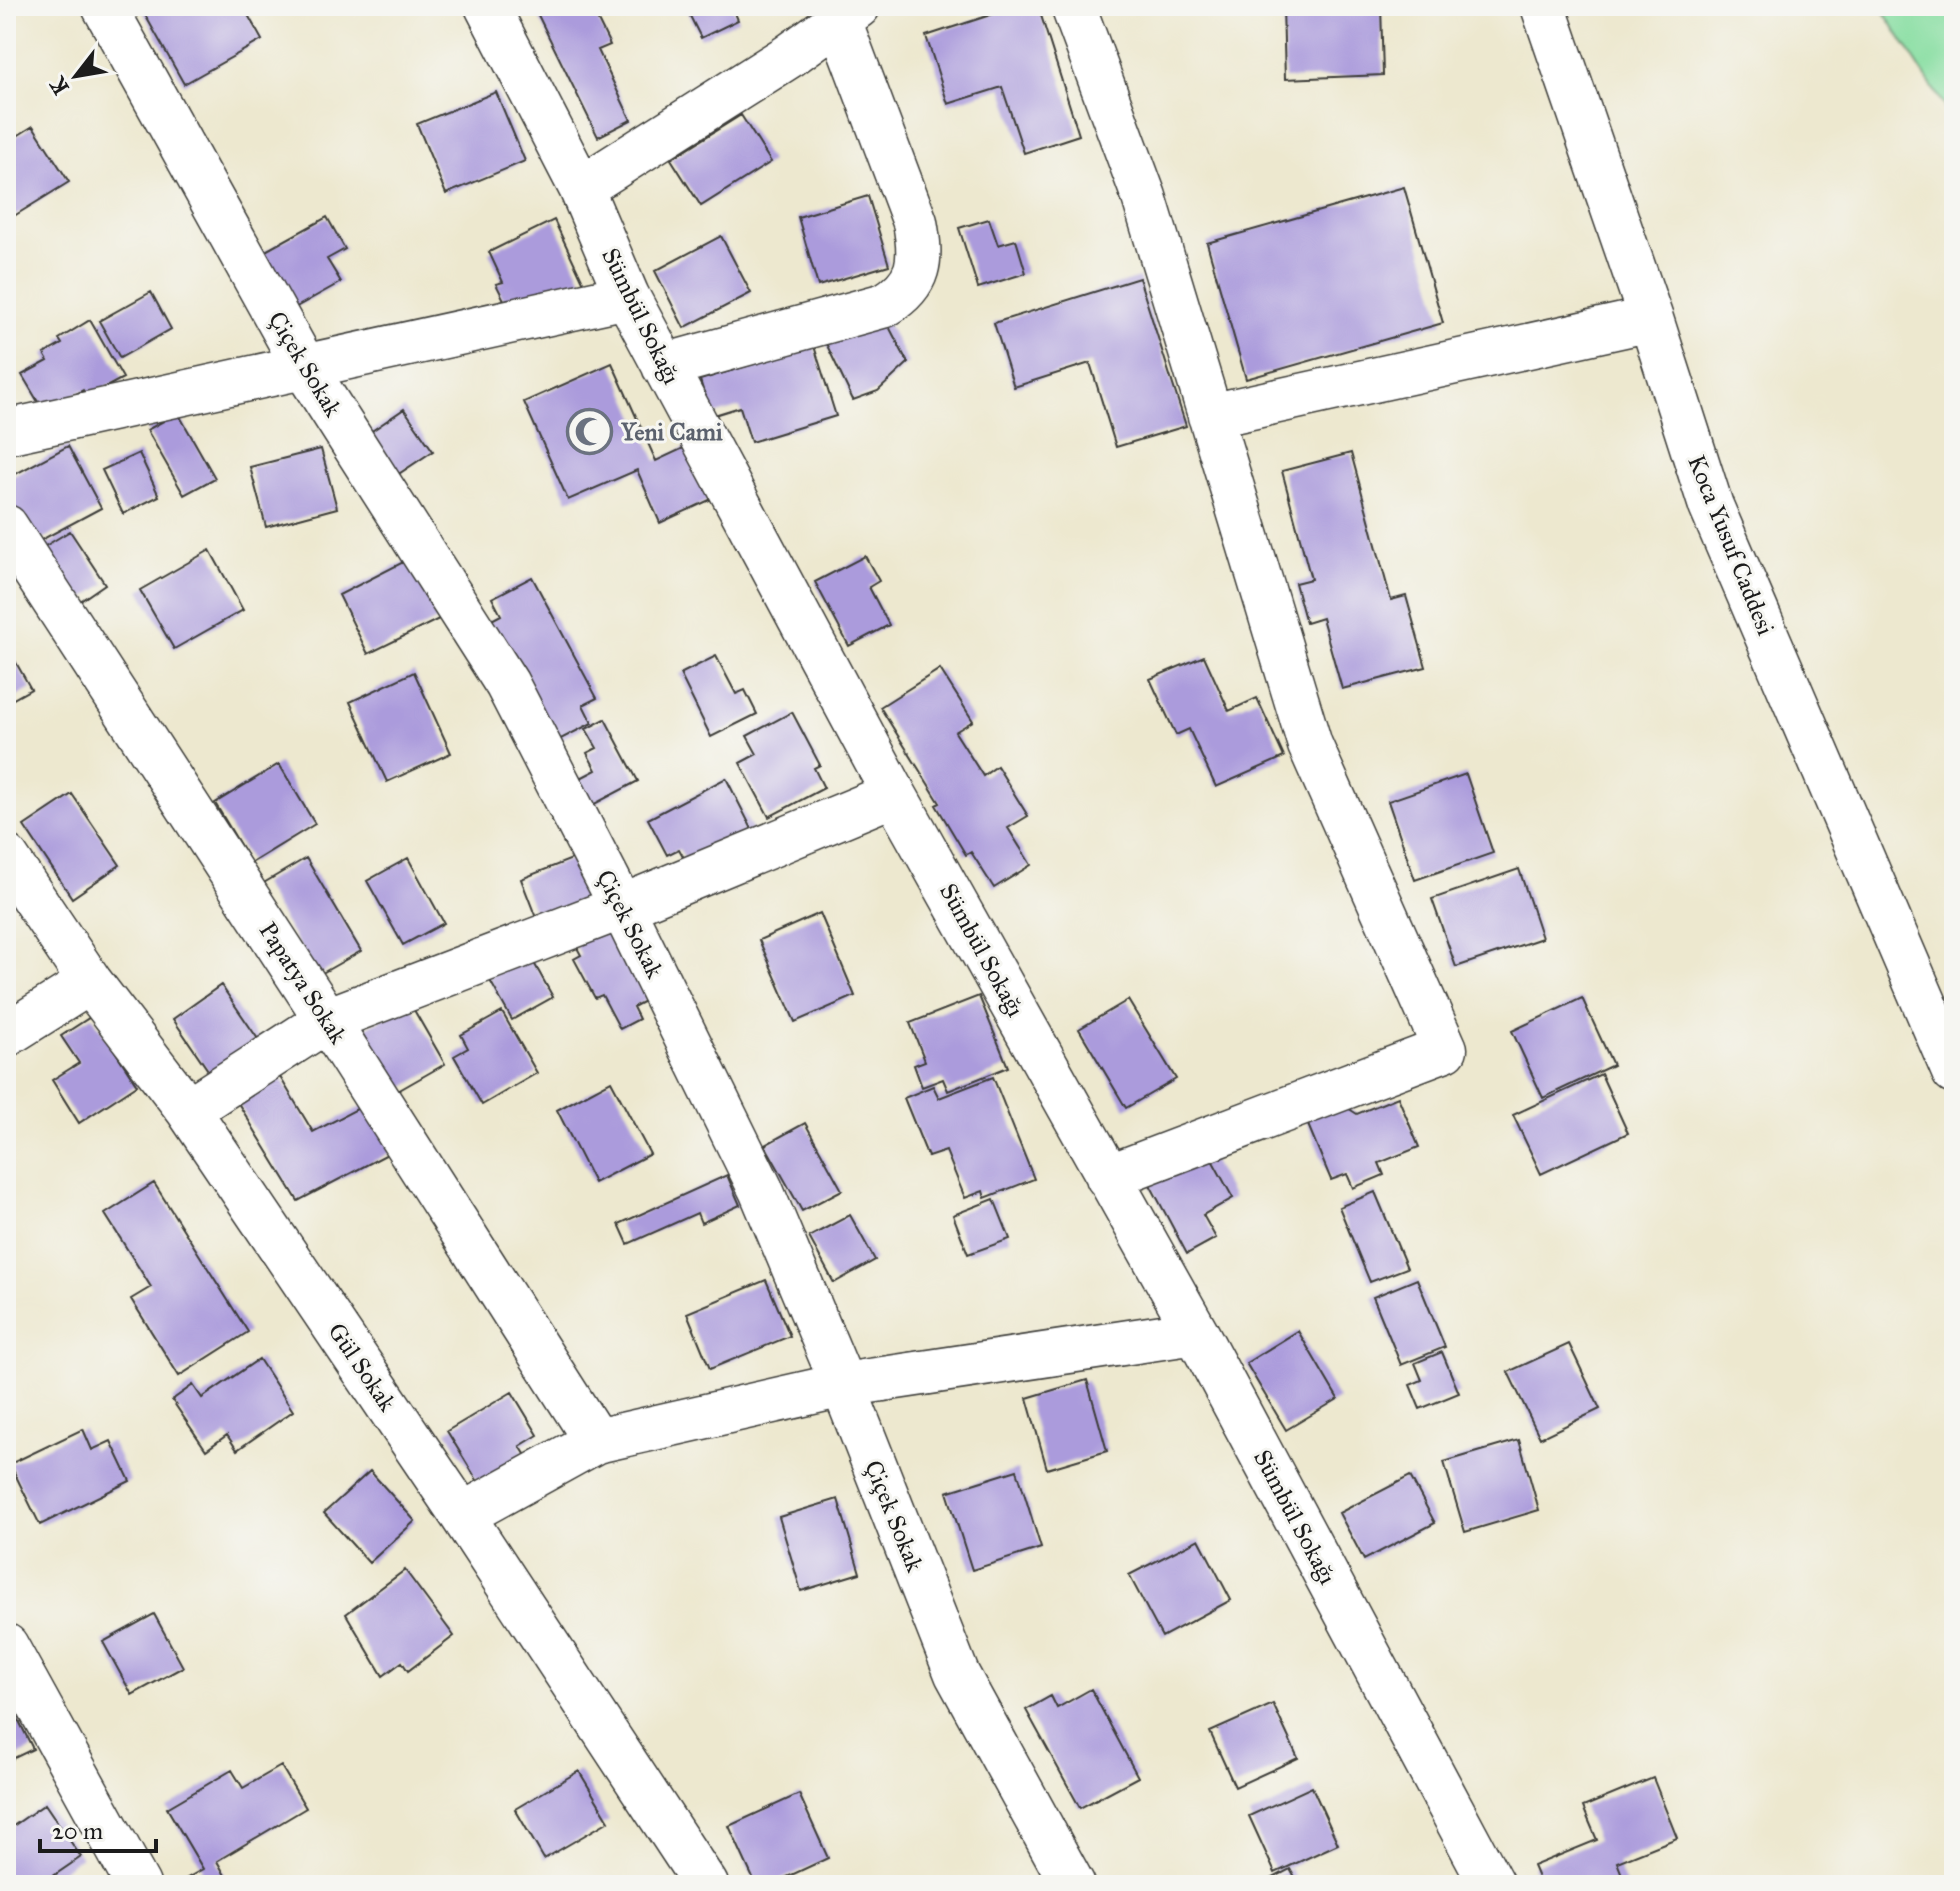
<svg xmlns="http://www.w3.org/2000/svg" width="1960" height="1891" font-family="'IM FELL Great Primer',serif">
<rect width="100%" height="100%" fill="#f6f6f2"/>
<filter id="ink" filterUnits="userSpaceOnUse"><feTurbulence type="fractalNoise" baseFrequency=".0125" numOctaves="2"/><feDisplacementMap in="SourceGraphic" scale="16" xChannelSelector="R" yChannelSelector="G"/><feConvolveMatrix kernelMatrix="1 2 1 2 8 2 1 2 1" color-interpolation-filters="sRGB"/></filter>
<filter id="wash" filterUnits="userSpaceOnUse"><feTurbulence type="fractalNoise" baseFrequency=".006" numOctaves="4" result="noise"/><feDisplacementMap in="SourceGraphic" scale="32" xChannelSelector="R" yChannelSelector="G"/><feGaussianBlur stdDeviation="1.8" result="paint"/><feColorMatrix in="noise" values="0 0 0 0 0 0 0 0 0 0 0 0 0 0 0 0 0 1.4 0 .05"/><feComposite in="paint" operator="in"/></filter>
<g filter="url(#wash)">
<rect width="100%" height="100%" fill="#ede8cf"/>
<path fill="#88dea2" stroke="#527d5f" stroke-width="2" d="M1880 6H1954V127L1943 104Z"/>
<g id="blocks">
<path fill="#ab9bdc" d="M140 6H243L262 40 184 84Z
M536 6H591L610 45 598 50 631 120 598 137 534 7Z
M685 6H732L738 20 701 38Z
M1018 6H1038L1079 135 1024 153 1002 87 948 104 926 36Z
M1283 6H1381L1383 75 1285 79Z
M496 92 525 161 446 194 417 124Z
M741 115 771 162 701 206 671 159Z
M33 126 69 182 14 216 6 204V143Z
M1404 187 1443 323 1246 379 1207 243Z
M868 196 889 265 818 286 798 217Z
M327 217 345 249 327 259 341 282 291 310 260 254Z
M989 219 998 245 1016 240 1026 273 978 288 959 228Z
M554 220 588 292 507 306 496 284 503 282 489 252Z
M721 236 751 293 684 328 655 271Z
M1139 278 1186 426 1116 447 1090 363 1014 387 994 323Z
M151 292 171 329 120 358 99 321Z
M884 317 908 363 878 391 853 400 823 337Z
M90 320 123 378 87 397 83 390 44 412 22 375 48 361 44 354 62 344 59 339Z
M814 346 836 416 751 442 740 407 711 416 700 380Z
M612 363 656 461 692 444 716 497 660 523 637 470 568 500 524 402Z
M404 409 433 451 394 477 366 435Z
M178 413 215 478 184 495 147 430Z
M68 446 101 508 32 545 6 504V479Z
M321 449 337 508 266 527 250 467Z
M139 453 159 496 123 514 102 470Z
M1351 453 1391 600 1406 596 1426 667 1342 689 1322 618 1306 623 1295 583 1311 579 1282 471Z
M70 531 105 584 73 606 37 551Z
M210 550 243 610 174 649 140 590Z
M865 556 879 581 869 587 889 625 849 646 815 582Z
M411 558 441 618 368 654 339 595Z
M532 577 597 698 583 705 592 723 553 743 486 623 501 615 492 598Z
M6 645 31 689 6 703Z
M716 656 736 694 745 690 757 714 711 737 680 674Z
M1204 656 1229 711 1257 698 1284 757 1216 787 1189 729 1176 735 1150 679Z
M940 669 973 721 955 732 983 776 997 766 1028 816 1008 828 1031 865 994 888 971 852 966 855 936 805 940 803 880 707Z
M414 672 451 753 387 782 350 702Z
M792 712 820 765 814 768 824 788 769 817 740 763 757 754 747 736Z
M605 719 638 781 587 808 573 782 596 770 587 753 597 748 586 729Z
M279 764 315 824 251 863 215 803Z
M1466 774 1493 853 1415 880 1388 801Z
M726 778 753 831 688 865 679 849 667 855 648 819Z
M72 794 120 865 72 898 24 826Z
M587 853 604 897 538 923 521 879Z
M306 858 361 951 317 976 262 884Z
M408 858 444 923 403 945 367 881Z
M1519 869 1542 938 1456 967 1432 899Z
M820 913 855 996 795 1022 759 940Z
M616 923 654 996 633 1007 639 1019 620 1029 602 995 595 998 574 959 581 955 575 944Z
M529 954 553 997 512 1020 488 977Z
M221 985 260 1042 212 1076 173 1019Z
M979 996 1008 1067 948 1091 943 1079 922 1087 914 1065 925 1061 910 1023Z
M1582 998 1613 1065 1543 1098 1512 1031Z
M1128 1000 1176 1079 1126 1108 1079 1029Z
M410 1003 445 1064 396 1092 361 1031Z
M502 1012 537 1073 482 1105 454 1056 468 1048 461 1035Z
M92 1016 137 1085 79 1123 52 1080 79 1063 61 1036Z
M277 1072 313 1132 372 1101 397 1149 298 1201 235 1098Z
M1601 1074 1628 1133 1541 1174 1513 1115Z
M993 1077 1034 1179 985 1198 983 1191 965 1198 946 1151 928 1157 904 1098 933 1086 939 1098Z
M611 1081 650 1154 594 1183 557 1110Z
M1329 1096 1357 1114 1398 1097 1419 1147 1379 1163 1384 1175 1353 1188 1347 1174 1331 1180 1301 1108Z
M805 1123 842 1190 802 1211 765 1145Z
M1205 1147 1233 1198 1203 1215 1216 1238 1187 1254 1147 1179Z
M727 1175 740 1205 701 1223 697 1213 628 1244 619 1224Z
M154 1183 248 1332 179 1376 131 1299 151 1287 105 1214Z
M1375 1192 1407 1268 1370 1282 1339 1207Z
M994 1199 1010 1239 968 1254 953 1215Z
M850 1215 875 1260 834 1283 809 1237Z
M1417 1279 1445 1347 1401 1365 1373 1297Z
M766 1280 790 1336 710 1369 687 1313Z
M1298 1331 1338 1399 1286 1430 1246 1363Z
M1569 1344 1600 1409 1540 1438 1508 1372Z
M1442 1352 1459 1393 1420 1409 1410 1385 1422 1380 1415 1363Z
M259 1359 293 1411 237 1450 227 1435 206 1450 172 1400 193 1385 202 1398Z
M1087 1380 1107 1451 1047 1469 1027 1398Z
M512 1392 538 1435 520 1446 530 1462 483 1490 447 1431Z
M83 1429 92 1450 111 1441 130 1481 40 1525 10 1464Z
M1519 1440 1539 1510 1465 1532 1444 1462Z
M1017 1470 1041 1548 972 1570 947 1492Z
M370 1471 415 1521 369 1563 324 1513Z
M1410 1476 1435 1523 1364 1560 1339 1513Z
M838 1499 860 1573 801 1591 779 1517Z
M1199 1539 1231 1600 1162 1637 1129 1575Z
M405 1570 454 1636 408 1671 402 1662 383 1676 346 1614Z
M154 1614 183 1667 132 1695 103 1642Z
M1091 1689 1138 1777 1080 1808 1026 1710 1051 1696 1057 1708Z
M6 1695 33 1749 6 1762Z
M1273 1704 1298 1758 1235 1787 1210 1732Z
M281 1766 306 1808 217 1861 227 1879 217 1885H185L182 1881 203 1869 167 1808 232 1770 243 1788Z
M579 1771 609 1821 544 1859 515 1809Z
M1653 1778 1677 1838 1617 1862 1626 1885H1541L1533 1866 1597 1840 1583 1807Z
M1312 1787 1338 1844 1275 1873 1249 1816Z
M799 1794 828 1858 770 1885H756L729 1826Z
M45 1804 81 1857 40 1885H6V1831Z
M1290 1869 1299 1885H1260Z"/>
</g>
</g>
<g filter="url(#ink)">
<use href="#blocks" fill-opacity="0" stroke="#3b3b37" stroke-width="2"/>
<g fill="none" stroke-linecap="round" stroke-linejoin="round">
<defs>
<path id="minor" d="M104 6 305 368 507 684 622 907 761 1190 843 1385 957 1674 1073 1885
M487 6 581 188 627 296 894 794 1196 1332 1492 1885
M1073 6 1144 197 1310 745 1445 1049 1108 1177
M1543 6 1651 319 1711 506 1954 1072
M581 188 789 56 858 6
M664 366 885 305C921 283 922 260 915 222L839 20
M1210 416 1651 319
M6 432 627 296
M6 527 327 1020 596 1441
M6 857 90 982 188 1110 462 1515 706 1885
M6 1035 90 982
M188 1110 327 1020 622 907 894 794
M462 1515 596 1441 843 1385 1196 1332
M6 1646 138 1885"/>
</defs>
<use href="#minor" stroke="#3b3b37" stroke-width="47"/>
<use href="#minor" stroke="#fff" stroke-width="44"/>
</g>
</g>
<defs>
<symbol id="mosque-ring" viewBox="-11 -11 22 22"><circle r="9.5" fill="#f6f6f2" stroke="#6b7280" stroke-width="1.5"/><path d="M3.5-4.9A6 6 0 1 0 3.5 4.9A5 5 0 1 1 3.5-4.9Z" fill="#6b7280"/></symbol>
</defs>
<g fill-rule="evenodd">
<use href="#mosque-ring" x="564" y="406" width="51" height="51"/>
</g>
<g text-anchor="middle" dominant-baseline="central" stroke-width="6" stroke-linejoin="round" paint-order="stroke">
<g font-size="24" fill="#1c1c1c" stroke="#f6f6f2">
<text transform="translate(641 316) rotate(64)">Sümbül Sokağı</text>
<text transform="translate(305 364) rotate(59)">Çiçek Sokak</text>
<text transform="translate(1731 545) rotate(68)">Koca Yusuf Caddesi</text>
<text transform="translate(630 924) rotate(63)">Çiçek Sokak</text>
<text transform="translate(982 950) rotate(61)">Sümbül Sokağı</text>
<text transform="translate(303 983) rotate(57)">Papatya Sokak</text>
<text transform="translate(362 1367) rotate(56)">Gül Sokak</text>
<text transform="translate(894 1516) rotate(68)">Çiçek Sokak</text>
<text transform="translate(1295 1517) rotate(62)">Sümbül Sokağı</text>
</g>
<g font-size="24" font-weight="bold" fill="#5b616d" stroke="#f6f6f2" text-anchor="start">
<text x="621" y="432">Yeni Cami</text>
</g>
</g>
<rect width="1960" height="1891" fill="none" stroke="#f6f6f2" stroke-width="32"/>
<g transform="translate(76 76) rotate(239)" stroke="#f6f6f2" stroke-width="6" paint-order="stroke">
<path d="M0-6L14 30L0 20L-14 30Z" fill="#1c1c1c"/>
<text y="-12" font-size="22" font-weight="bold" text-anchor="middle" fill="#1c1c1c">K</text>
</g>
<path d="M40 1839v12h116v-12" fill="none" stroke="#1c1c1c" stroke-width="4"/>
<text x="52" y="1839" font-size="24" fill="#1c1c1c" stroke="#f6f6f2" stroke-width="6" paint-order="stroke">20 m</text>
</svg>
